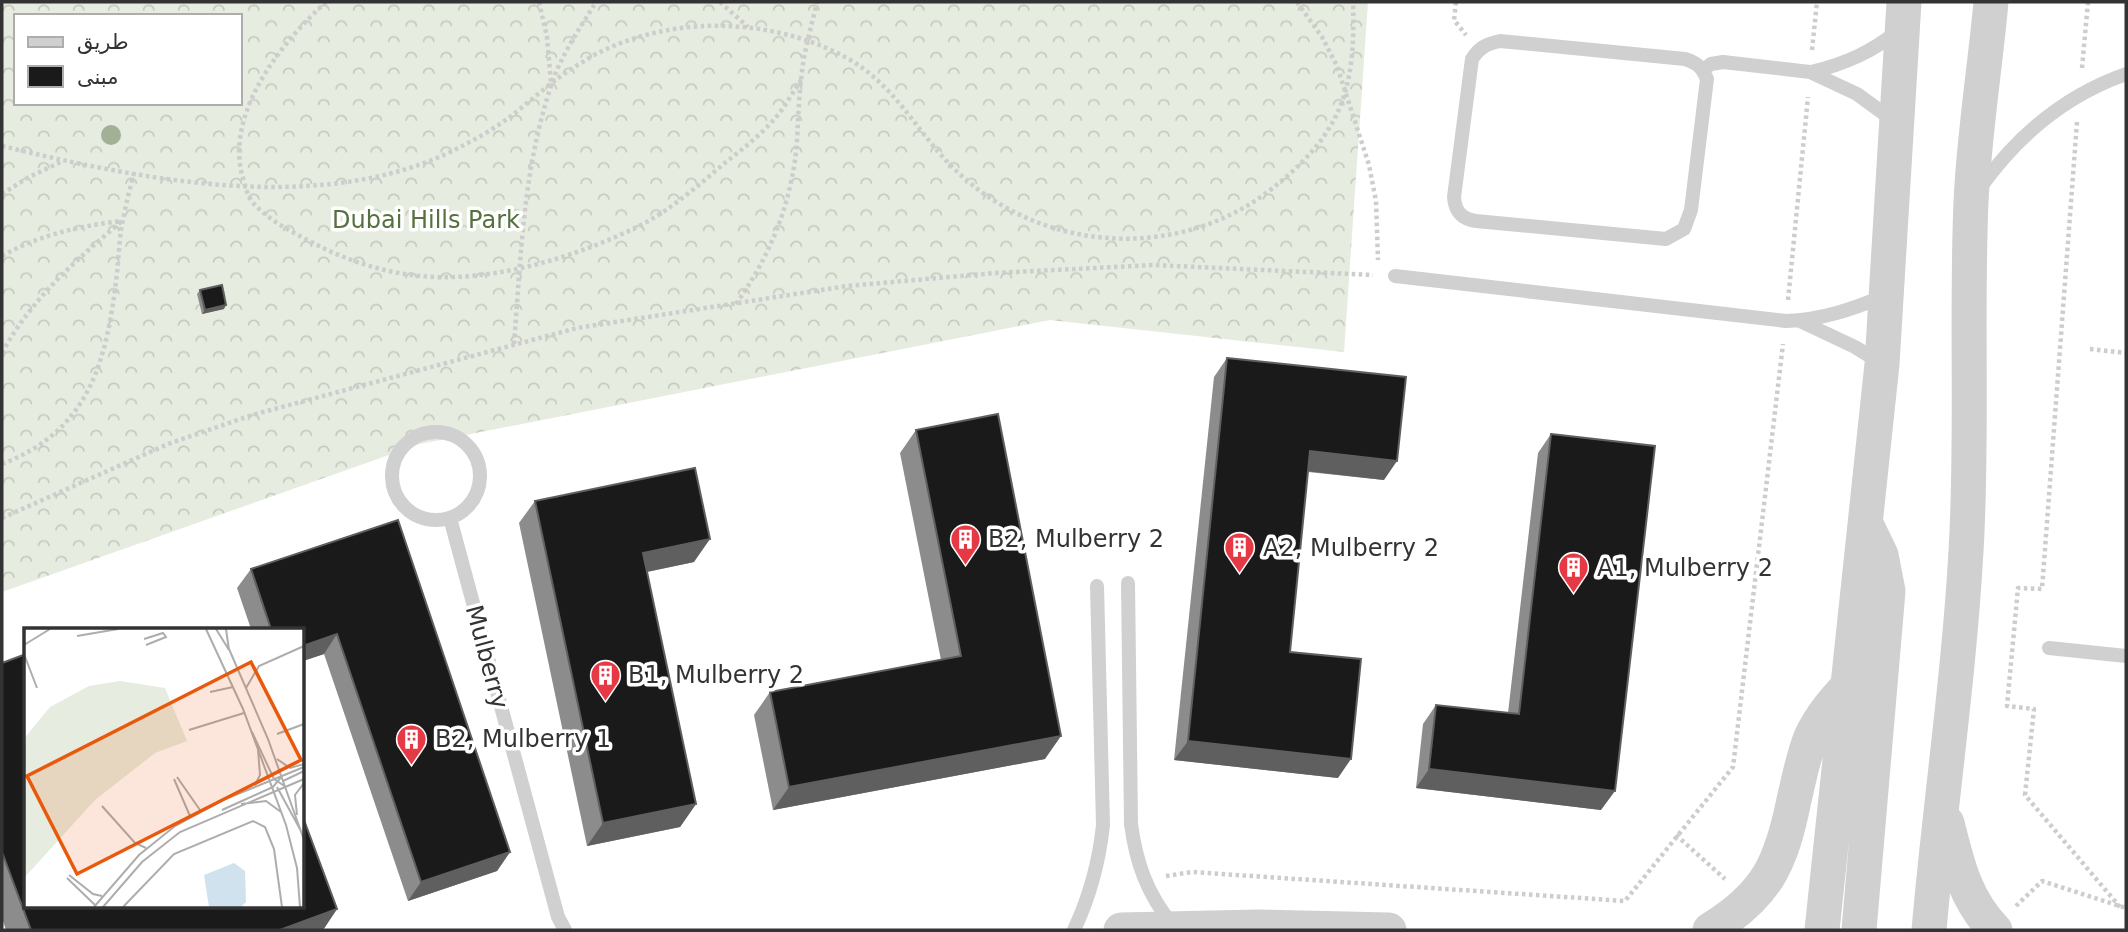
<svg xmlns="http://www.w3.org/2000/svg" width="2128" height="932" font-family="'DejaVu Sans','Noto Naskh Arabic',sans-serif">
<defs>
<pattern id="forest-crowns" width="20" height="18" patternUnits="userSpaceOnUse" patternTransform="scale(1.75)"><rect width="20" height="18" fill="#e6ecdf"/><path d="M2 6a3 3 0 1 1 6 0M12 15a3 3 0 1 1 6 0" fill="none" stroke="#c6cbc0"/></pattern>
</defs>
<rect width="100%" height="100%" fill="#fff"/>
<path fill="url(#forest-crowns)" fill-rule="evenodd" d="M2 2H1368L1344 352 1050 320 420 444 2 592ZM16 16H240V103H16Z"/>
<g fill="none" stroke-linecap="round" stroke-linejoin="round">
<path stroke="#cdcdcd" stroke-width="4.5" stroke-dasharray="3.5 3.5" stroke-linecap="butt" d="M326 2C282 42 226 111 242 175 245 184 247 197 254 204 272 223 298 235 321 247 362 267 408 279 454 277 516 275 585 253 641 225 672 209 700 184 726 162 744 148 763 133 777 116 786 105 793 92 801 80
M539 2 547 37 551 83
M720 2 748 27
M1297 2 1322 37 1337 66 1369 165 1376 201 1378 260
M1456 2 1454 20 1466 35
M1812 50 1817 2
M2082 68 2088 2
M2077 122 2042 589 2018 588 2007 706 2034 709 2025 795 2120 907
M2 146C143 180 327 218 462 146 478 138 495 128 510 117 533 99 555 78 581 63 616 40 662 28 704 26 751 24 803 34 845 57 899 86 919 139 963 177 1048 253 1178 260 1269 191 1341 135 1356 91 1353 2
M2 194 29 177 63 161
M2 256C39 235 79 226 122 221
M1788 300 1808 97
M736 304C763 266 783 224 792 177 799 146 797 113 801 81 803 54 811 28 817 2
M514 344C521 257 523 170 551 86 560 57 580 28 596 2
M2090 349 2126 353
M2 353C31 299 75 261 122 221
M2 464C91 430 107 359 117 273 119 256 119 237 123 220 126 204 130 188 134 173
M2 518 168 444 252 415 577 328 847 286 995 273 1154 265 1373 275
M1676 835 1725 879
M1166 876 1192 872 1625 901 1733 767 1783 344
M2016 906 2042 881 2126 908"/>
<path stroke="#d0d0d0" stroke-width="14" d="M1500 41 1685 59C1697 63 1702 67 1707 79L1691 210 1684 229 1666 239 1476 221C1462 219 1455 212 1454 197L1472 59C1479 48 1486 44 1500 41Z
M1703 70 1711 64 1723 62 1810 72 1857 94 1894 121
M1811 72C1845 64 1872 52 1899 30
M1980 188C2017 136 2066 95 2126 74
M1395 276 1786 321C1821 320 1853 309 1884 296
M1800 321 1855 347 1881 363
M392 476a44 44 0 1 1 88 0a44 44 0 1 1-88 0Z
M450 518 558 917 565 930
M1128 583 1131 824C1136 862 1147 894 1172 924
M2049 648 2126 656
M1074 930C1090 896 1099 863 1103 825L1097 586"/>
<path stroke="#d0d0d0" stroke-width="35" d="M1947 823C1957 863 1965 900 1995 930
M1121 930 1257 927 1389 930
M1710 930C1767 895 1781 864 1794 800 1799 779 1803 757 1811 737 1821 716 1834 701 1849 685
M1822 930 1882 364 1904 2
M1859 930 1888 591 1881 555 1868 528
M1929 930C1940 804 1959 677 1966 551 1973 435 1966 318 1971 202 1974 135 1985 68 1991 2"/>
</g>
<circle fill="#a2b095" cx="111" cy="135" r="10"/>
<path fill="#8c8c8c" d="M200 290 224 309 202 314 197 294Z
M1227 358 1384 480 1308 472 1290 652 1338 778 1174 760 1214 377Z
M916 430 1045 759 773 810 754 715 770 692 941 660 900 453Z
M1551 434 1601 810 1416 788 1423 724 1436 705 1508 713 1538 453Z
M535 501 694 562 647 572 696 804 680 827 587 846 519 523Z
M398 520 510 852 497 871 408 901 324 654 303 661V629H251L237 588 251 569Z
M2 663 26 906 337 909 323 930H6L2 918Z"/>
<path fill="#5f5f5f" d="M226 305 224 309 202 314 205 310Z
M1310 451 1397 461 1384 480 1297 470Z
M710 539 694 562 627 576 643 553Z
M337 634 324 654 303 661V646Z
M1061 736 1045 759 773 810 789 787Z
M1188 741 1351 759 1338 778 1174 760Z
M1429 769 1615 791 1601 810 1416 788Z
M696 804 680 827 587 846 603 823Z
M510 852 497 871 408 901 421 882Z
M337 909 323 930H280Z"/>
<path fill="#1a1a1a" stroke="#5f5f5f" stroke-width="2" d="M222 285 226 305 205 310 200 290Z
M1227 358 1406 377 1397 461 1310 451 1290 652 1361 659 1351 759 1188 741Z
M998 414 1061 736 789 787 770 692 961 656 916 430Z
M1551 434 1655 446 1615 791 1429 769 1436 705 1519 714Z
M695 468 710 539 643 553 696 804 603 823 535 501Z
M398 520 510 852 421 882 337 634 303 646V629H271L251 569Z
M26 654V906H303V821L304 820 337 909 280 930H31L2 852V663Z"/>
<defs>
<symbol id="building-pin" viewBox="-11 -11 22 30"><path d="M0 17L-7.5 6A9.5 9.5 0 1 1 7.5 6Z" fill="#e63946" stroke="#fff"/><path d="M-4-6H4V6H1V3H-1V6H-4ZM-2.5-4.3h1.7v1.8h-1.7ZM.8-4.3h1.7v1.8H.8ZM-2.5-1h1.7V.8h-1.7ZM.8-1h1.7V.8H.8Z" fill="#fff"/></symbol>
</defs>
<g fill-rule="evenodd">
<use href="#building-pin" x="948" y="522" width="35" height="47"/>
<use href="#building-pin" x="1222" y="530" width="35" height="47"/>
<use href="#building-pin" x="1556" y="550" width="35" height="47"/>
<use href="#building-pin" x="588" y="658" width="35" height="47"/>
<use href="#building-pin" x="394" y="722" width="35" height="47"/>
</g>
<g text-anchor="middle" dominant-baseline="central" stroke-width="7" stroke-linejoin="round" paint-order="stroke">
<g font-size="24" fill="#56703f" stroke="#fff">
<text x="426" y="220">Dubai Hills Park</text>
</g>
<g font-size="24" fill="#333" stroke="#fff" text-anchor="start">
<text x="988" y="539">B2, Mulberry 2</text>
<text x="1263" y="548">A2, Mulberry 2</text>
<text x="1597" y="568">A1, Mulberry 2</text>
<text x="628" y="675">B1, Mulberry 2</text>
<text x="435" y="739">B2, Mulberry 1</text>
</g>
<g font-size="24" fill="#333" stroke="#fff">
<text transform="translate(487 657) rotate(75)">Mulberry</text>
</g>
</g>
<g transform="translate(24 628)">
<rect width="280" height="280" fill="#fff"/>
<path d="M96 53 141 60 163 113 131 125 71 172 0 250V111L26 79 65 58Z" fill="#e6ecdf"/>
<path d="M210 235 221 243 222 274 217 279H185L180 247Z" fill="#cfe2ee"/>
<path fill="none" stroke="#adadad" stroke-width="2" d="M182 1 219 81 262 197 273 240 276 279M192 1 205 22M202 1 205 22M53 8 94 1M120 11 139 5 142 9 122 17M0 17 26 1M205 21 244 111 280 212M0 26 13 60M222 60 235 38 280 18M186 64 209 59M165 102 220 85M228 104 250 151 262 159M253 106 280 96M253 131 266 140 280 136M153 149 176 182M150 151 166 188M259 153 280 143M231 157 236 147 234 122M253 159 277 203M217 176 242 173 257 184M78 178 111 215 122 220M198 182 249 159 258 148M273 187 271 167 280 155M45 247 69 266 78 268M43 250 71 277M70 279 115 227 151 198 199 172 280 139M79 279 118 234 156 204 280 151M99 279 150 226 229 193 241 199 250 221 258 279"/>
<path fill="#e8590c" fill-opacity="0.15" stroke="#e8590c" stroke-width="3.5" d="M227 34 277 132 53 246 3 148Z"/>
<rect width="280" height="280" fill="none" stroke="#333" stroke-width="3.5"/>
</g>
<rect width="2128" height="932" fill="none" stroke="#333333" stroke-width="7"/>
<rect x="14" y="14" width="228" height="91" fill="#ffffff" stroke="#adadad" stroke-width="2"/>
<rect x="28" y="37" width="35" height="10" fill="#d0d0d0" stroke="#adadad" stroke-width="2"/>
<text x="77" y="49" font-size="21" fill="#333333">طريق</text>
<rect x="28" y="66" width="35" height="21" fill="#1a1a1a" stroke="#adadad" stroke-width="2"/>
<text x="77" y="84" font-size="21" fill="#333333">مبنى</text>
</svg>
